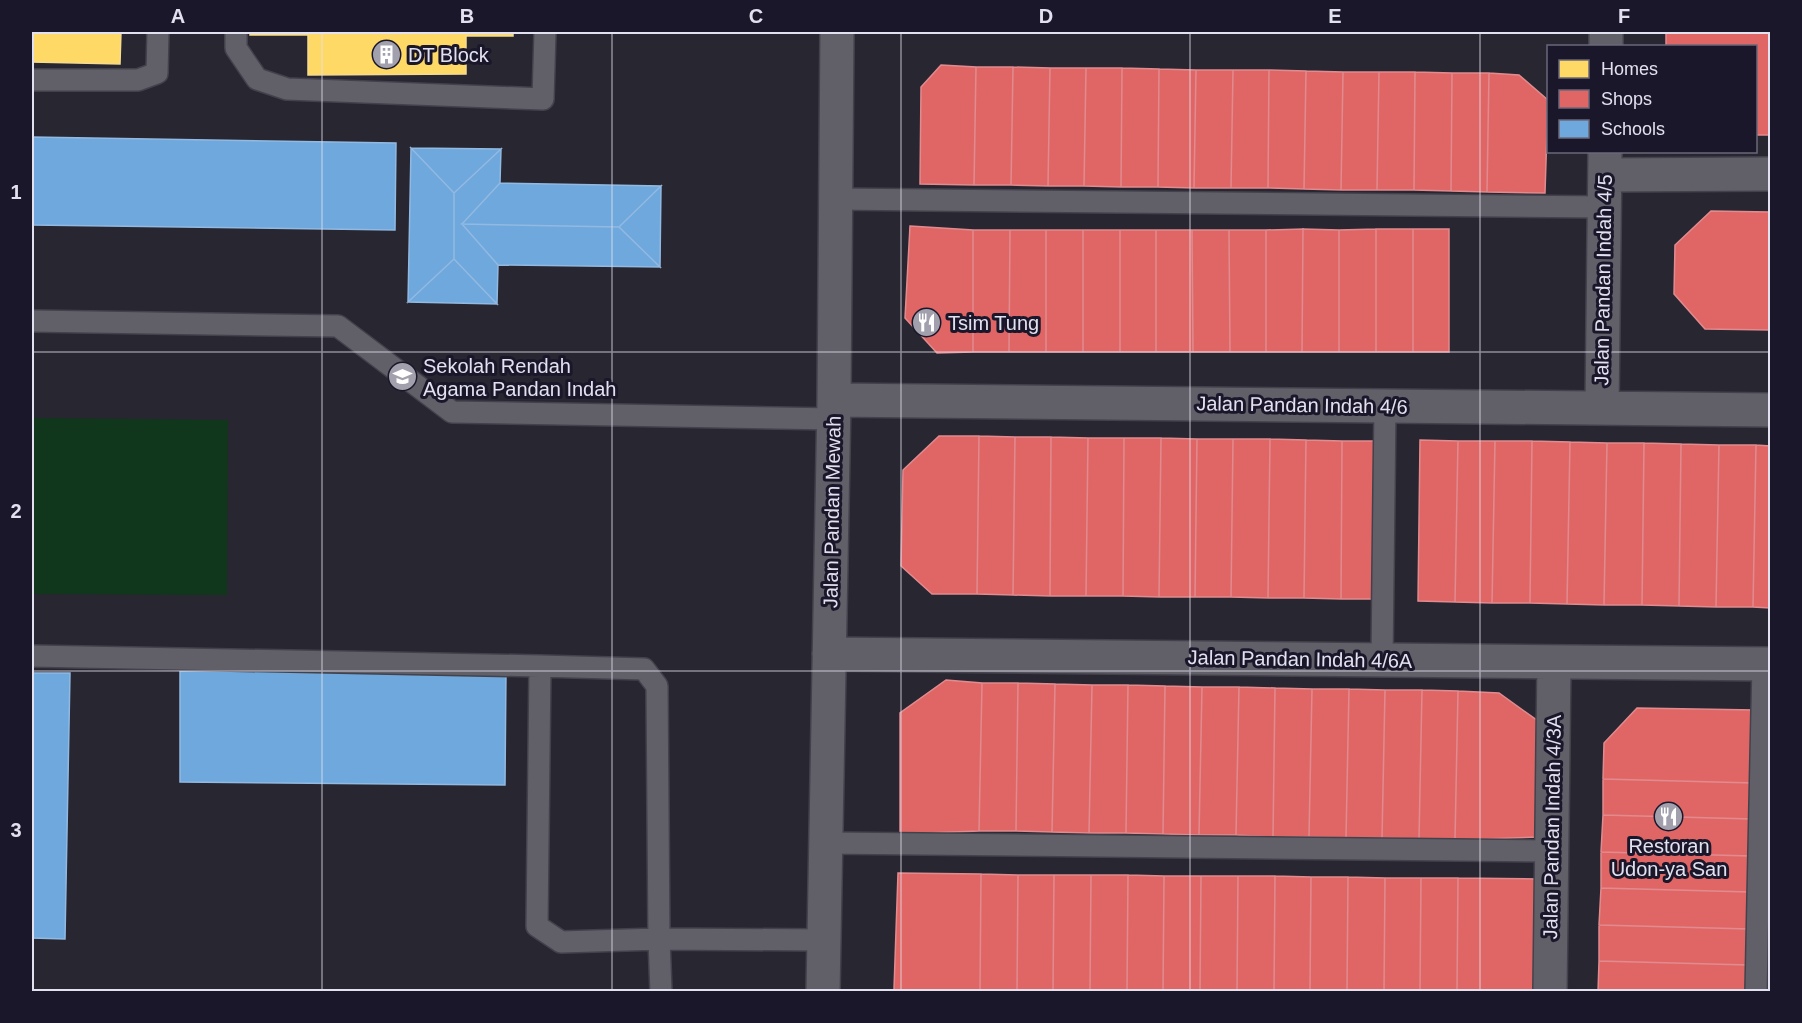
<svg xmlns="http://www.w3.org/2000/svg" width="1802" height="1023" font-family="Helvetica,sans-serif">
<rect width="100%" height="100%" fill="#272631"/>
<path fill="#10371c" d="M32 418 228 420 227 595 32 594Z"/>
<path fill="#ffd966" stroke="#f6db8f" stroke-width="1.5" d="M32 32H121L120 64 32 62Z
M250 32H513V36H466V74L308 75V35H250Z"/>
<path fill="#e06666" stroke="#e18b8f" stroke-width="1.5" d="M1666 32H1770V135H1756V46H1666Z
M941 65 976 67 974 185 920 184 921 87Z
M976 67H1013L1011 185H974Z
M1013 67 1050 68 1048 186 1011 185Z
M1050 68H1086L1084 186H1048Z
M1086 68H1122L1121 187 1084 186Z
M1122 68 1159 69 1158 187H1121Z
M1159 69 1196 70 1194 188 1158 187Z
M1196 70H1233L1231 188H1194Z
M1233 70H1269L1268 188H1231Z
M1269 70 1306 71 1304 189 1268 188Z
M1306 71 1343 72 1341 190 1304 189Z
M1343 72H1379L1377 190H1341Z
M1379 72H1415L1414 190H1377Z
M1415 72 1452 73 1451 191 1414 190Z
M1452 73H1489L1487 192 1451 191Z
M1489 73 1519 75 1548 100 1545 193 1487 192Z
M1711 211 1770 212V330L1705 329 1674 294 1675 245Z
M910 226 973 230V352L937 353 905 318Z
M1303 229 1339 230V352H1302Z
M1303 229 1302 352H1266V230Z
M1376 229H1413V352H1376Z
M1376 229V352H1339V230Z
M1413 229H1449V352H1413Z
M973 230H1010L1009 352H973Z
M1010 230H1046V352H1009Z
M1046 230H1083V352H1046Z
M1083 230H1120V352H1083Z
M1120 230H1156V352H1120Z
M1156 230H1192L1193 352H1156Z
M1192 230H1229L1230 352H1193Z
M1229 230H1266V352H1230Z
M939 436H979L977 594H932L901 566 903 470Z
M979 436 1015 437 1013 595 977 594Z
M1015 437H1051L1050 596 1013 595Z
M1051 437 1088 438 1086 596H1050Z
M1088 438H1124L1123 596H1086Z
M1124 438H1161L1159 597 1123 596Z
M1161 438 1197 439 1195 597H1159Z
M1197 439H1233L1231 597H1195Z
M1233 439H1270L1268 598 1231 597Z
M1270 439 1306 440 1304 598H1268Z
M1306 440 1342 441 1341 599 1304 598Z
M1420 440 1458 441 1455 602 1418 601Z
M1342 441H1379L1377 599H1341Z
M1458 441H1495L1492 603 1455 602Z
M1495 441H1532L1530 603H1492Z
M1532 441 1570 442 1567 604 1530 603Z
M1570 442 1607 443 1604 605 1567 604Z
M1607 443H1644L1642 605H1604Z
M1644 443 1681 444 1679 606 1642 605Z
M1681 444 1719 445 1716 607 1679 606Z
M1719 445H1756L1753 607H1716Z
M1756 445 1770 446V608L1753 607Z
M946 680 982 683 979 831 900 834V713Z
M982 683H1018L1016 831H979Z
M1018 683 1055 684 1052 832 1016 831Z
M1055 684 1092 685 1089 833 1052 832Z
M1092 685H1128L1126 833H1089Z
M1128 685 1165 686 1163 834 1126 833Z
M1165 686 1202 687 1199 835 1163 834Z
M1202 687H1239L1236 835H1199Z
M1239 687 1275 688 1273 837 1236 835Z
M1275 688 1312 689 1309 837H1273Z
M1312 689H1349L1346 838 1309 837Z
M1349 689 1385 690 1382 838H1346Z
M1385 690H1422L1419 839 1382 838Z
M1422 690 1458 691 1455 840 1419 839Z
M1458 691 1499 693 1538 721 1539 837 1455 840Z
M1637 708 1755 710 1753 783 1603 779 1604 743Z
M1603 779 1753 783 1752 819 1603 815Z
M1603 815 1752 819 1751 856 1601 852Z
M1601 852 1751 856 1750 892 1601 888Z
M898 873 981 874 980 992H897L894 989Z
M981 874 1018 875 1017 992H980Z
M1018 875H1054L1053 992H1017Z
M1054 875H1091L1090 992H1053Z
M1091 875H1128L1127 992H1090Z
M1128 875 1164 876 1163 992H1127Z
M1164 876H1201L1200 992H1163Z
M1201 876H1238L1237 992H1200Z
M1238 876H1275L1274 992H1237Z
M1275 876 1311 877 1310 992H1274Z
M1311 877H1348L1347 992H1310Z
M1348 877 1385 878 1384 992H1347Z
M1385 878H1421L1420 992H1384Z
M1421 878H1458L1457 992H1420Z
M1458 878 1538 879 1534 992H1457Z
M1601 888 1750 892 1749 929 1599 925Z
M1599 925 1749 929 1748 965 1599 961Z
M1599 961 1748 965 1747 992H1598Z"/>
<path fill="#6fa8dc" stroke="#92b9e2" stroke-width="1.5" d="M32 137 396 143 395 230 32 225Z
M411 148 501 149 454 193Z
M411 148 454 193V259L408 302Z
M501 149 500 183 462 224 498 265 497 304 454 259V193Z
M500 183 661 186 619 227 462 224Z
M661 186 660 267 619 227Z
M462 224 619 227 660 267 498 265Z
M454 259 497 304 408 302Z
M180 671 506 672 505 785 180 782Z
M32 673H70L65 939 32 938Z"/>
<g fill="none" stroke-linecap="round" stroke-linejoin="round">
<defs>
<path id="lane" d="M236 32V48L257 79 287 89 543 99 545 32
M32 80H138L157 73 158 32
M835 199 1604 207
M32 321 338 326 452 412 834 419
M32 656 540 666
M1382 660 1385 406
M826 843 1552 851
M661 992 659 939 657 686 644 669 540 666 537 926 561 942 659 939 824 940
M1756 992 1763 664"/>
<path id="street" d="M1606 46V32
M1605 175 1770 174
M834 400 1770 410
M1602 408 1605 152
M829 654 1770 664
M823 992 834 400 837 32
M1550 992 1554 662"/>
</defs>
<use href="#lane" stroke="#43424c" stroke-width="24"/>
<use href="#street" stroke="#43424c" stroke-width="36"/>
<use href="#lane" stroke="#616069" stroke-width="21"/>
<use href="#street" stroke="#616069" stroke-width="33"/>
</g>
<path fill="none" stroke="#e2e1ef" stroke-width="1.5" stroke-opacity="0.55" d="M322 32V992M612 32V992M901 32V992M1190 32V992M1480 32V992M32 352H1770M32 671H1770"/>
<defs>
<symbol id="building-disc" viewBox="-11 -11 22 22"><circle r="9.5" fill="#a1a0ac" stroke="#1a172b"/><path d="M-4-6H4V6H1V3H-1V6H-4ZM-2.5-4.3h1.7v1.8h-1.7ZM.8-4.3h1.7v1.8H.8ZM-2.5-1h1.7V.8h-1.7ZM.8-1h1.7V.8H.8Z" fill="#fff"/></symbol>
<symbol id="restaurant-disc" viewBox="-11 -11 22 22"><circle r="9.5" fill="#a1a0ac" stroke="#1a172b"/><path d="M-5-6h1v4h1v-4h1v4h1v-4h1v5L-1.5 .5V6h-2V.5L-5-1ZM5-6V6H3V1.5H1.5Q1.5-4 5-6Z" fill="#fff"/></symbol>
<symbol id="school-disc" viewBox="-11 -11 22 22"><circle r="9.5" fill="#a1a0ac" stroke="#1a172b"/><path d="M0-5L7-2L0 1L-7-2ZM-4 1L0 2.5L4 1V4Q0 6-4 4Z" fill="#fff"/></symbol>
</defs>
<g fill-rule="evenodd">
<use href="#building-disc" x="370" y="38" width="33" height="33"/>
<use href="#restaurant-disc" x="910" y="306" width="33" height="33"/>
<use href="#school-disc" x="386" y="360" width="33" height="33"/>
<use href="#restaurant-disc" x="1652" y="800" width="33" height="33"/>
</g>
<g text-anchor="middle" dominant-baseline="central" stroke-width="6" stroke-linejoin="round" paint-order="stroke">
<g font-size="20" fill="#e2e1ef" stroke="#1a172b" text-anchor="start">
<text x="408" y="55">DT Block</text>
<text x="948" y="323">Tsim Tung</text>
<text x="423" y="366">Sekolah Rendah<tspan x="423" dy="23">Agama Pandan Indah</tspan></text>
<text x="1669" y="846" text-anchor="middle">Restoran<tspan x="1669" dy="23">Udon-ya San</tspan></text>
</g>
<g font-size="20" fill="#e2e1ef" stroke="#1a172b">
<text transform="translate(1603 280) rotate(-89)">Jalan Pandan Indah 4/5</text>
<text transform="translate(1302 405) rotate(1)">Jalan Pandan Indah 4/6</text>
<text transform="translate(832 512) rotate(-89)">Jalan Pandan Mewah</text>
<text transform="translate(1300 659) rotate(1)">Jalan Pandan Indah 4/6A</text>
<text transform="translate(1552 827) rotate(-89)">Jalan Pandan Indah 4/3A</text>
</g>
</g>
<rect width="1802" height="1023" fill="none" stroke="#1a172b" stroke-width="66"/>
<rect x="1547" y="45" width="210" height="108" fill="#1a172b" stroke="#6a6879" stroke-width="1.5"/>
<rect x="1559" y="60" width="30" height="18" fill="#ffd966" stroke="#6a6879" stroke-width="1.5"/>
<text x="1601" y="75" font-size="18" fill="#e2e1ef">Homes</text>
<rect x="1559" y="90" width="30" height="18" fill="#e06666" stroke="#6a6879" stroke-width="1.5"/>
<text x="1601" y="105" font-size="18" fill="#e2e1ef">Shops</text>
<rect x="1559" y="120" width="30" height="18" fill="#6fa8dc" stroke="#6a6879" stroke-width="1.5"/>
<text x="1601" y="135" font-size="18" fill="#e2e1ef">Schools</text>
<rect x="33" y="33" width="1736" height="957" fill="none" stroke="#e2e1ef" stroke-width="2"/>
<g font-size="20" text-anchor="middle" font-weight="bold" fill="#e2e1ef">
<text x="178" y="23">A</text>
<text x="467" y="23">B</text>
<text x="756" y="23">C</text>
<text x="1046" y="23">D</text>
<text x="1335" y="23">E</text>
<text x="1624" y="23">F</text>
<text x="16" y="199">1</text>
<text x="16" y="518">2</text>
<text x="16" y="837">3</text>
</g>
</svg>
